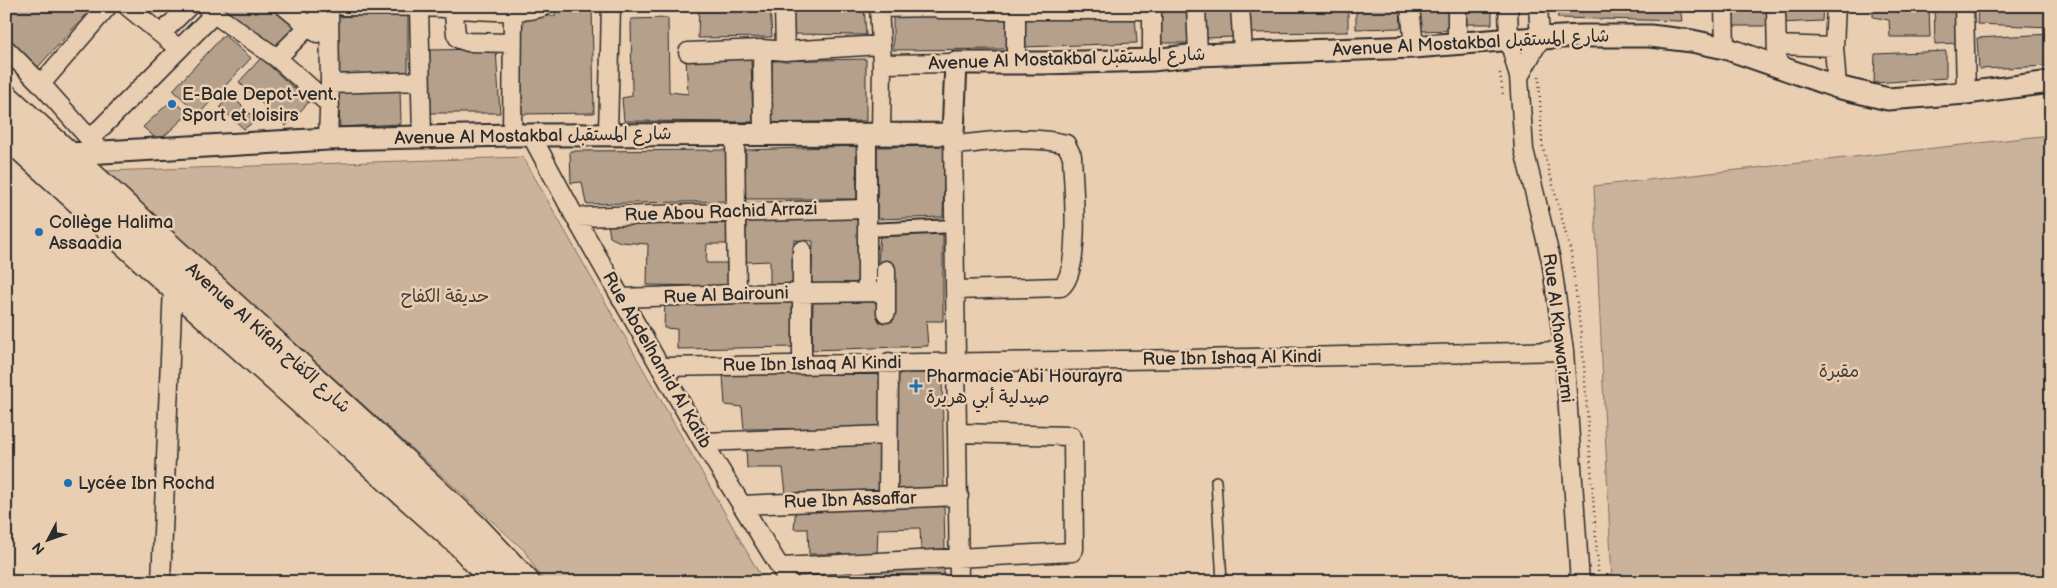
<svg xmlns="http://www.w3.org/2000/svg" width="2057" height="588" font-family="'Balsamiq Sans','Playpen Sans Arabic',sans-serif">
<rect width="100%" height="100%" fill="#eaceb1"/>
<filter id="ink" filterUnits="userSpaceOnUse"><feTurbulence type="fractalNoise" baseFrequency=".02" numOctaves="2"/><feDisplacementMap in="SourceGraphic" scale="10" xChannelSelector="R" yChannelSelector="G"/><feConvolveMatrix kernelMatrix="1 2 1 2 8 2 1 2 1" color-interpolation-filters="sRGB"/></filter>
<g filter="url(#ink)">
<path fill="#cbb39b" stroke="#7b6f63" d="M2051 135V582H1612L1594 186Z
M523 157 764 582H544L524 550 105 171Z"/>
<path fill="#b5a08c" stroke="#2b2b2b" d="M6 6H94L38 67 6 37Z
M161 6H174L168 12Z
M221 6H274L296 25 272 50Z
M290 6H319L305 19Z
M555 6H592L594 113 521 114 520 17 555 16Z
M699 6H770L772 37 698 38Z
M790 6H864L866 35 791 34Z
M1157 6H1192L1193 43H1158Z
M1202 6H1233L1234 37 1203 38Z
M1245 6H1348V32L1245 33Z
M1356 6H1400L1401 28 1356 29Z
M1418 6H1453V30L1420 31Z
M1462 6H1492V24H1463Z
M1557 6H1680L1682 21 1558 18Z
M1729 6H1770V26H1730Z
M1778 6H1823L1822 21 1779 23Z
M1873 6H1929L1930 37H1890L1889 20 1873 17Z
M1934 6H1958L1961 43 1935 44Z
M1978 6H2051V27L1977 24Z
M893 12 1008 14 1007 49 893 50Z
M408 13V76L339 77 337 17Z
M1023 16H1135L1137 43 1023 47Z
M668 18 669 92 688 94 686 60 751 59 753 122 624 121 622 98 632 96 631 19Z
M2051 34V66L1979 69 1977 38Z
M224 35 251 58 199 114 173 90Z
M496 49 500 113H426V50Z
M1946 51V78L1874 83 1875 54Z
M261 58 309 102 286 126 239 82Z
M866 59V121L772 123V61Z
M338 87H400L401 124 340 127Z
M230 94 256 120 244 129 220 107Z
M173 99 188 114 159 141 143 127Z
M856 146 857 199H745L746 150Z
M945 146 943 217 877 219V147Z
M732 150 731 201 586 204 582 182 571 183 570 151Z
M746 215 858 216 859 285H811L813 241 794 240 793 283 770 284V261L746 262Z
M731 216 730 244H707L706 263H727L728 286 647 285 648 244 620 242 610 237 608 224Z
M880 234H943V321H926L928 346 812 350 813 302H879V322L893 321 894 263H878Z
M793 300 794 347 677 349V329L664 328 665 301Z
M894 373H942L944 489 893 490Z
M883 374 881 428 744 429 742 407 725 405 723 375Z
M880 442V490L786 493 783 468H747L746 445Z
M944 505 945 551 921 550 920 528 878 529 877 554H809L808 529H794L796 506Z
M944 566V582H832L831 570Z"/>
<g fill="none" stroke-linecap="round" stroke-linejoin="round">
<defs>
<path id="service" d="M1216 481 1222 582"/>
<path id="pedestrian" d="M867 230 955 226"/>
<path id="minor" d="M127 6 179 49
M284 6 317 33
M343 6C369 6 395 6 421 7 445 7 527 17 544 6
M453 6 456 34 459 39 468 42 512 43
M784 6 785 51
M879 6 882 64 881 133
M938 6 940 9H986
M986 6V9L990 10H1152
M1152 6V60
M1196 6 1198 55
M1240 6 1243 52
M1410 6 1414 47
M1457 6V43
M1508 6 1509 40 1519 77 1524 150 1551 260 1564 351 1580 582
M1724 6 1725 48
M1776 6 1777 65
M1836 6 1834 47 1837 87
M1964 6 1966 93
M419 7 422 137
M879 8 938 7
M214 14 277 58 330 105
M161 34 189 6
M1777 45 1834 47
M6 49 41 84 97 147
M762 49 763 133
M688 52 762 49 785 51 881 45
M277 58 329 6
M1016 63V10
M882 64 956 63
M1519 77 1540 39 1538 6
M41 84 108 6
M330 84 420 81
M735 133 737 294
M867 133V292
M608 134 611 6
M953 134 959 582
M512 135 513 11
M531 135 575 217 703 442 789 582
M90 139 214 14 205 6
M328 139 330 84 329 6
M953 145C990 142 1030 135 1066 144L1072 156C1073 183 1082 271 1061 287L956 290
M575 217 866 209
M621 298 737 294 885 292
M886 313V270
M802 363V250
M661 367 1249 358 1564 351
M703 442 888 435
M888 498 889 362
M741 505 959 496
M781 567 1072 552 1074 549 1073 439 1071 436 958 433
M161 582 173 285"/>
<path id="tertiary" d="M69 154 328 139 512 135 953 134 956 63H1044L1152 60 1198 55 1414 47 1501 40 1581 36H1650L1692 41 1725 48 1837 87 1888 99 1966 93 2051 82"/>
<path id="primary" d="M6 99 382 443 475 529 525 582
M6 133 173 285 461 543 496 582"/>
</defs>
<use href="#service" stroke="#2b2b2b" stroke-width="12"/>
<use href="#pedestrian" stroke="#2b2b2b" stroke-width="16"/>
<use href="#minor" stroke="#2b2b2b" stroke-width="21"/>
<use href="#tertiary" stroke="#2b2b2b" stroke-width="25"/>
<use href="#primary" stroke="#2b2b2b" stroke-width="31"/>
<path stroke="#2b2b2b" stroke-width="2.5" stroke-dasharray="1 4" stroke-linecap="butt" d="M1500 73 1503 95
M1539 76 1542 144 1571 253 1583 352 1599 582"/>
<use href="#service" stroke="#eaceb1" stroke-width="9"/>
<use href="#pedestrian" stroke="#eaceb1" stroke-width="12"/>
<use href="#minor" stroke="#eaceb1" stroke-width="18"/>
<use href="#tertiary" stroke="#eaceb1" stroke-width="21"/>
<use href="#primary" stroke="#eaceb1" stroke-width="28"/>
</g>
</g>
<g fill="#1f6fb2" stroke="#eaceb1" stroke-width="2">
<circle cx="172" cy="104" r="5"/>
<circle cx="39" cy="232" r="5"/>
<path d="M913.5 378.5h5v5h5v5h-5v5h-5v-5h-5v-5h5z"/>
<circle cx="68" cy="483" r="5"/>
</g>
<g text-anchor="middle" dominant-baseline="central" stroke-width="5" stroke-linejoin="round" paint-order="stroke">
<g font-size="18" fill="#2b2b2b" stroke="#eaceb1">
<text transform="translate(1471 43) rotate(-3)">Avenue Al Mostakbal شارع المستقبل</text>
<text transform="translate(1067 59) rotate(-2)">Avenue Al Mostakbal شارع المستقبل</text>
<text transform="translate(533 136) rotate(-1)">Avenue Al Mostakbal شارع المستقبل</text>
<text transform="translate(721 212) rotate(-2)">Rue Abou Rachid Arrazi</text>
<text transform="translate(726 295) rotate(-2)">Rue Al Bairouni</text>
<text transform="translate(1558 328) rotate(83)">Rue Al Khawarizmi</text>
<text transform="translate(268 338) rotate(42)">Avenue Al Kifah شارع الكفاح</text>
<text transform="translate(1232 358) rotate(-1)">Rue Ibn Ishaq Al Kindi</text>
<text transform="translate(657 360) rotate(60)">Rue Abdelhamid Al Katib</text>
<text transform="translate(812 364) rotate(-1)">Rue Ibn Ishaq Al Kindi</text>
<text transform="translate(850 500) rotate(-2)">Rue Ibn Assaffar</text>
</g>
<g font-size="18" fill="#2b2b2b" stroke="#eaceb1" text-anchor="start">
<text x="182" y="94">E-Bale Depot-vent.<tspan x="182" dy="21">Sport et loisirs</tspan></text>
<text x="49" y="222">Collège Halima<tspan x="49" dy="21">Assaadia</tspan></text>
<text x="926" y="376">Pharmacie Abi Hourayra<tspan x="926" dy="21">صيدلية أبي هريرة</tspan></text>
<text x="78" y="483">Lycée Ibn Rochd</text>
</g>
<g font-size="18" fill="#433f3c" stroke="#eaceb1">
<text x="445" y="296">حديقة الكفاح</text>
<text x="1839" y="371">مقبرة</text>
</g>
</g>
<rect width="2057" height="588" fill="none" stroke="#eaceb1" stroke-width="25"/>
<rect x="12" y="12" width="2032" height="563" fill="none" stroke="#2b2b2b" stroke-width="2" filter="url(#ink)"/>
<g transform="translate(48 540) rotate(229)" stroke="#eaceb1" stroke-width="4" paint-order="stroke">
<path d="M0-4L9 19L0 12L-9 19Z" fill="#2b2b2b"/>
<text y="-8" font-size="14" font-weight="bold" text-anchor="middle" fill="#2b2b2b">N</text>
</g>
</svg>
